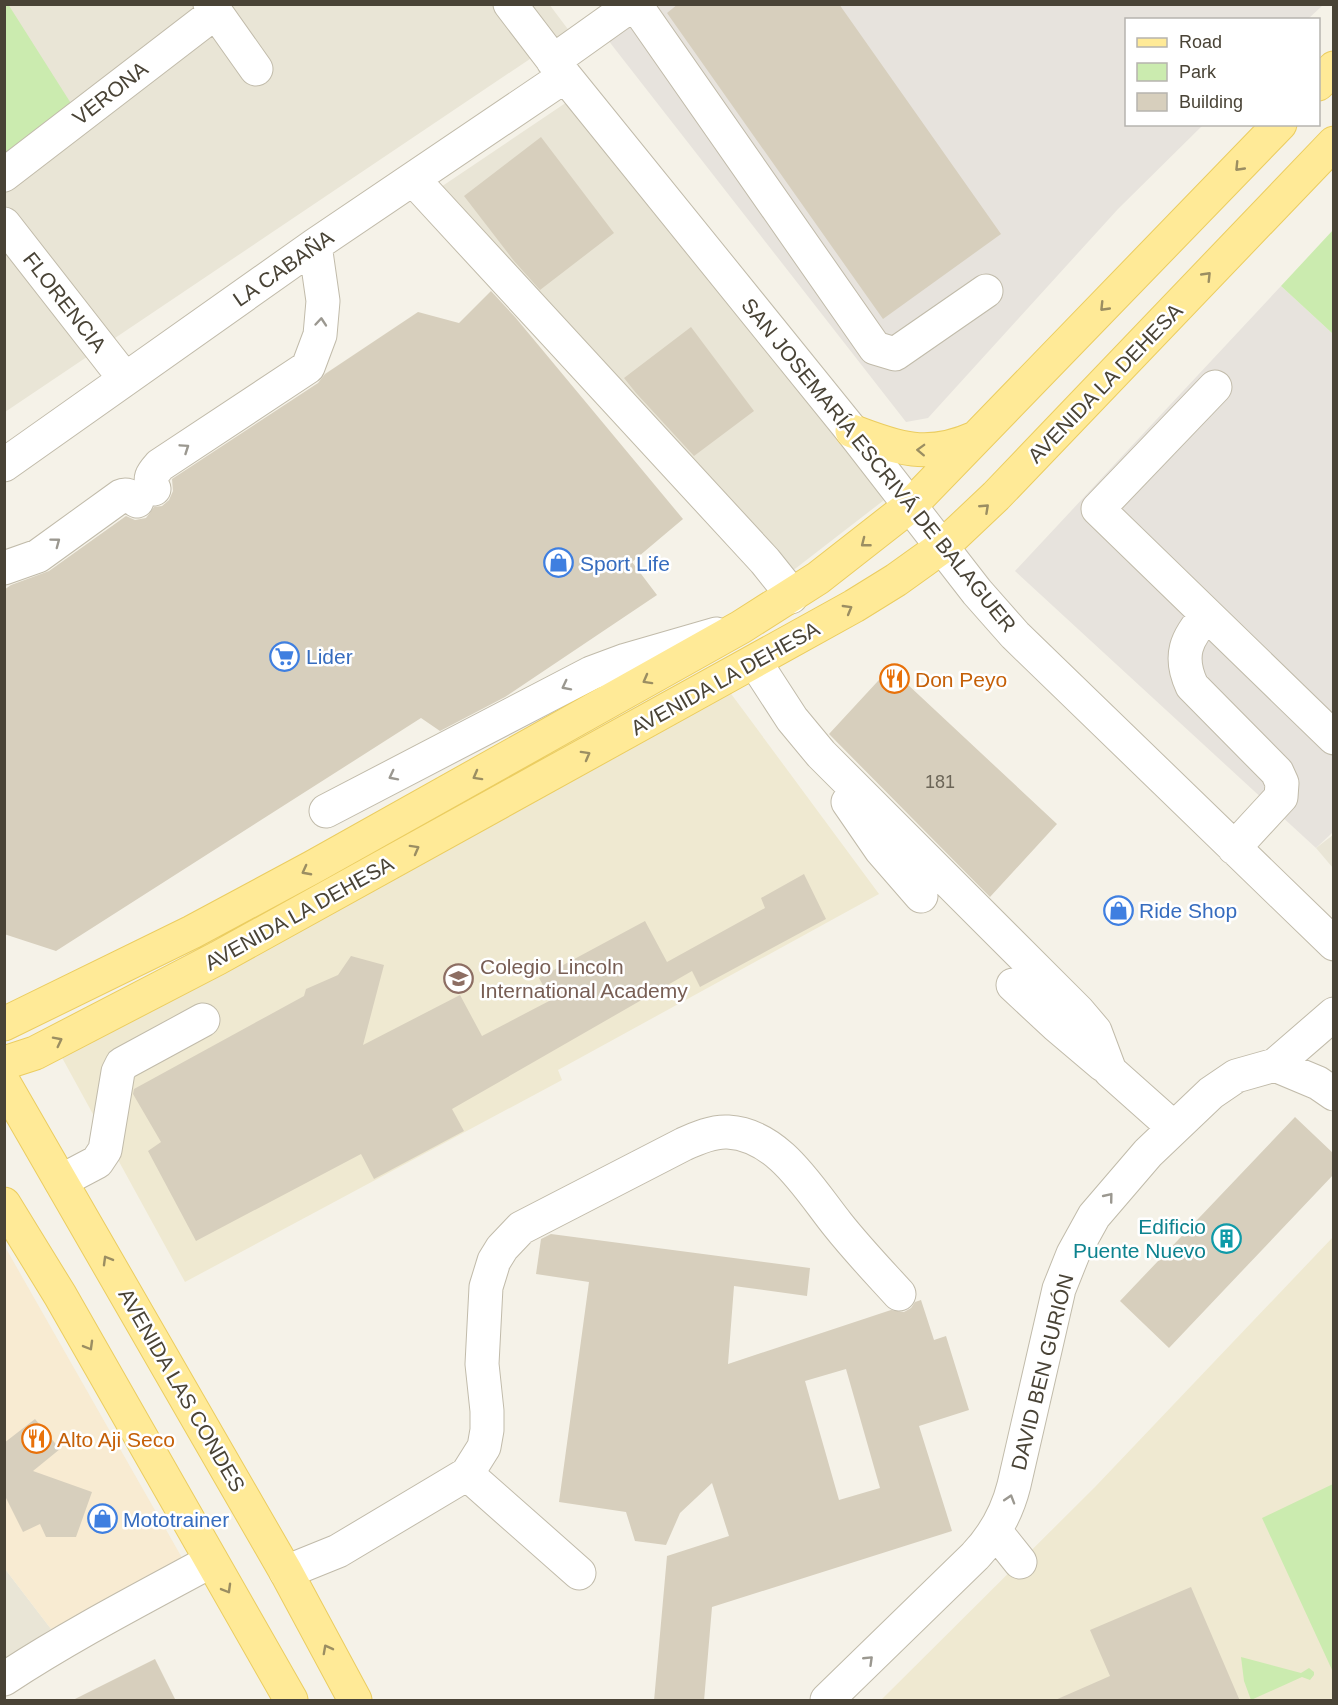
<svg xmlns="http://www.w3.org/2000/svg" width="1338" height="1705" font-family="Arial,sans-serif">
<rect width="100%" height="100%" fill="#f5f2e8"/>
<path fill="#e9e5d6" d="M549 4 570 32 5 412V5Z
M570 100 888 497 769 589 432 193Z
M1333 835V868L1316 848Z
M5 1569 51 1629 5 1659H4Z"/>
<path fill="#f8ebd2" d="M4 1245 185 1563 51 1629 5 1569Z"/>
<path fill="#e7e3dd" d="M607 4 1323 5 1308 19 1126 20V124L1203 125 1118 209 928 418 906 422 590 17Z
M1281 286 1333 334V832L1316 848 1015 571Z"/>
<path fill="#efe9d1" d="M729 691 879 894 558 1070 562 1080 185 1282 60 1054Z
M1333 1237V1700H881L1095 1487Z"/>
<path fill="#cbebaf" d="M8 4 72 105 5 154 4 5Z
M1333 230V334L1281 286Z
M1333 1484V1672L1262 1518Z
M1241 1657 1301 1673 1309 1668 1314 1672V1675L1310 1680 1302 1677 1251 1700 1244 1681Z"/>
<path fill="#d7cfbd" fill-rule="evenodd" d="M678 4H839L1001 234 883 319 667 13Z
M541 137 614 233 540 290 514 261 464 196Z
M491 291 515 317 683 519 632 562 657 595 505 697 440 731 421 718 56 951 4 934V590L11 585 49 571 126 516 135 520 146 518 154 507 162 506 169 500 173 491 172 479 318 383 325 374 418 312 459 323Z
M691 327 754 411 694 456 636 393 624 378Z
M890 668 1057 824 990 897 829 734Z
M804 874 826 919 700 987 692 971 452 1109 464 1131 374 1179 361 1154 196 1241 148 1151 161 1142 133 1094 134 1089 304 996 306 989 338 975 351 956 384 965 363 1045 460 995 482 1036 551 1000 539 978 645 921 667 962 765 908 761 898Z
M1295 1117 1334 1154V1174L1169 1348 1120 1301Z
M551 1234 810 1268 807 1296 734 1286 728 1364 891 1310 904 1312 911 1308 915 1302 921 1300 934 1340 946 1336 969 1410 919 1426 952 1531 712 1607 704 1701H654L667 1556 729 1536 712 1483 680 1513 666 1545 635 1541 626 1512 559 1502 589 1282 536 1274 541 1239ZM846 1369 880 1488 839 1500 805 1381Z
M35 1419 60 1449 33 1471 92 1492 76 1537H46L40 1524 23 1532 4 1494V1443Z
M1191 1587 1240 1701H1053L1110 1676 1090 1630Z
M155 1659 176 1701H71Z"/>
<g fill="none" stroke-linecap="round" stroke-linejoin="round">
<defs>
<path id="minor" d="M210 4 256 69
M510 4 565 76 852 431 977 592 1015 635 1334 944
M635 4 875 348 895 354 986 291
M553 61 633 4
M4 175 216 12
M413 179 765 561 785 586 791 597
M4 224 125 379
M1215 387 1098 509 1334 738
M4 465 315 245 565 76
M154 489C148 478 152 474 160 465L308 367 320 335 323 301 315 245
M4 568 38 556 121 496C127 493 131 497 137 501
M1207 615C1186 638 1178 656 1192 686L1277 772 1282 783 1281 797 1234 848
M755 662 792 719 821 754 1078 1011 1095 1031 1110 1071 1174 1128
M848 802 881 850 921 896
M326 811 591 673 626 660 716 634
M1013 985 1057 1026 1103 1065
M1275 1065 1318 1083 1334 1094
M61 1181 97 1162 105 1150 118 1072 122 1064 203 1020
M467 1474 579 1573
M996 1532 1020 1562
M286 1572 338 1551 467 1474 484 1447 487 1430V1411L482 1364 486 1287 494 1261 502 1248 521 1228 684 1144C697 1138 713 1131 728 1132 779 1135 809 1189 838 1225 857 1249 878 1271 899 1294
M4 1679C71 1635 141 1599 211 1561
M827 1700 975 1556C995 1535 1007 1513 1014 1485L1059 1289 1073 1254 1094 1216 1148 1153 1211 1093 1236 1076 1275 1065 1334 1014"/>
<path id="major" d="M1318 84 1334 68
M852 431C898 449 928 459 975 438
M4 1024 192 932 313 867 741 627 818 578 910 506 1280 124
M4 1063 35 1053 218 958 854 606 896 580 942 547 996 496 1334 143
M4 1083 286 1572 355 1700
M4 1204 60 1295 291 1700"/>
</defs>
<use href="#minor" stroke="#c1bbaa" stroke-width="35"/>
<use href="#major" stroke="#ebcd60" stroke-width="35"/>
<use href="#minor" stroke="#fff" stroke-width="33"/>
<use href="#major" stroke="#ffea97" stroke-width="33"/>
</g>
<defs><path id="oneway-chevron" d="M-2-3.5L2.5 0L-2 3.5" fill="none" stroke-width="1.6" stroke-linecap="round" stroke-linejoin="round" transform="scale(1.5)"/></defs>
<g stroke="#9b8e62">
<use href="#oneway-chevron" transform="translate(1239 167) rotate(134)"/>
<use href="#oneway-chevron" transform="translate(1207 276) rotate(-46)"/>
<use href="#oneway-chevron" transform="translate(1104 307) rotate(134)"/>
<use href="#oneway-chevron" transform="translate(921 450) rotate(-178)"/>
<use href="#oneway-chevron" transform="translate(985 508) rotate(-43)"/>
<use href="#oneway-chevron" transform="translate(865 543) rotate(142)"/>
<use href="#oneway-chevron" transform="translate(848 609) rotate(-30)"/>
<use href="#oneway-chevron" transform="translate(647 680) rotate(151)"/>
<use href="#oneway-chevron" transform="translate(586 755) rotate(-29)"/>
<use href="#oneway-chevron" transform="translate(477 776) rotate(151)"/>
<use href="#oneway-chevron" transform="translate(415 849) rotate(-29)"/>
<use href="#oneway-chevron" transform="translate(306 871) rotate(152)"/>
<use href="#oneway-chevron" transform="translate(58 1041) rotate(-27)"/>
<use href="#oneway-chevron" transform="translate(107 1260) rotate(-120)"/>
<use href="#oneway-chevron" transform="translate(89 1346) rotate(60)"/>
<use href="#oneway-chevron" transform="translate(227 1589) rotate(60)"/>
<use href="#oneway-chevron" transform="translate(327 1649) rotate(-118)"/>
</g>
<g stroke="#9b9890">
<use href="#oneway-chevron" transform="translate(321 322) rotate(-85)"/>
<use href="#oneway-chevron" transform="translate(185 448) rotate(-34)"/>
<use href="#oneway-chevron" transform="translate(56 542) rotate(-37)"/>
<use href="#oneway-chevron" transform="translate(566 686) rotate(153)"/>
<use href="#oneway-chevron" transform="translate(393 776) rotate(153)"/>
<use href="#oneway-chevron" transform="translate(1109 1197) rotate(-51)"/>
<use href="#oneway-chevron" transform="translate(1010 1499) rotate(-73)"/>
<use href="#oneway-chevron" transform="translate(869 1660) rotate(-44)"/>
</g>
<defs>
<symbol id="shop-ring" viewBox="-11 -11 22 22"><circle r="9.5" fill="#fff" stroke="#3f7fe0" stroke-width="1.5"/><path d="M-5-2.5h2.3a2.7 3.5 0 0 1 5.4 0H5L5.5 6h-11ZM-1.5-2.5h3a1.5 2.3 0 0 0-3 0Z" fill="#3f7fe0"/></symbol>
<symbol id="supermarket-ring" viewBox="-11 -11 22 22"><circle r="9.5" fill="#fff" stroke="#3f7fe0" stroke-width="1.5"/><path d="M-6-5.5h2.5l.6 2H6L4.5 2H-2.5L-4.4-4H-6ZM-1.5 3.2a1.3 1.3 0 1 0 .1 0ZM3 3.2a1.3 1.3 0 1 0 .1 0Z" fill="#3f7fe0"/></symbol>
<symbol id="restaurant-ring" viewBox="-11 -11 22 22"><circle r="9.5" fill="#fff" stroke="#e8710a" stroke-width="1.5"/><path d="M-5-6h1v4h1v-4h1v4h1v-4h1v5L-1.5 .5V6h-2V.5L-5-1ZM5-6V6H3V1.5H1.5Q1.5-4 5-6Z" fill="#e8710a"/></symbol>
<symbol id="school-ring" viewBox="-11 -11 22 22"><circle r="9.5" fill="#fff" stroke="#8d6e63" stroke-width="1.5"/><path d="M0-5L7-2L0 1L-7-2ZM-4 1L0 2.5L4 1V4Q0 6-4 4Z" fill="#8d6e63"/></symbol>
<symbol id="building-ring" viewBox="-11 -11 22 22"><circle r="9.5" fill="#fff" stroke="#0f9aa8" stroke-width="1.5"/><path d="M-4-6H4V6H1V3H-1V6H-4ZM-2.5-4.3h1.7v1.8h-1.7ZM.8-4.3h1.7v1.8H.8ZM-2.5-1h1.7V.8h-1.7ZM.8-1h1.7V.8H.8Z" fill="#0f9aa8"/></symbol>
</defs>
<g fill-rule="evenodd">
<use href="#shop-ring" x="542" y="546" width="33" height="33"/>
<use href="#supermarket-ring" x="268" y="640" width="33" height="33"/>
<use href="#restaurant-ring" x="878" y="662" width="33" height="33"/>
<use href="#shop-ring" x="1102" y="894" width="33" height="33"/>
<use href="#school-ring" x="442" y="962" width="33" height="33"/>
<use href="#building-ring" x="1210" y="1222" width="33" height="33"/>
<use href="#restaurant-ring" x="20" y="1422" width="33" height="33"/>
<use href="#shop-ring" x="86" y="1502" width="33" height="33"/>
</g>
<g text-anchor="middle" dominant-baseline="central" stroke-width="5" stroke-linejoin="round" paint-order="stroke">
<g font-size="18" fill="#6c6658">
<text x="940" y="782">181</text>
</g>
<g font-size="21" fill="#494336" stroke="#fff">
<text transform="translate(110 93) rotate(-38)">VERONA</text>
<text transform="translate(283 268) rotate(-35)">LA CABAÑA</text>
<text transform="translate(65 302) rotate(52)">FLORENCIA</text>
<text transform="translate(1105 383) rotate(-46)">AVENIDA LA DEHESA</text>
<text transform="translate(879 465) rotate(51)">SAN JOSEMARÍA ESCRIVÁ DE BALAGUER</text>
<text transform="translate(725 678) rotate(-29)">AVENIDA LA DEHESA</text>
<text transform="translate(299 913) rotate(-29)">AVENIDA LA DEHESA</text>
<text transform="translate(1042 1372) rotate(-76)">DAVID BEN GURIÓN</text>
<text transform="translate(182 1390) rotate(60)">AVENIDA LAS CONDES</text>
</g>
<g font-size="21" fill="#366cbe" stroke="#fff" text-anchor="start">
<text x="580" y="563">Sport Life</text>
<text x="306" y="656">Lider</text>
<text x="1139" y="910">Ride Shop</text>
<text x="123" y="1519">Mototrainer</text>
</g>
<g font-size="21" fill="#c56008" stroke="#fff" text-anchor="start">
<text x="915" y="679">Don Peyo</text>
<text x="57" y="1439">Alto Aji Seco</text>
</g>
<g font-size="21" fill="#785e54" stroke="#fff" text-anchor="start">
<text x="480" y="966">Colegio Lincoln<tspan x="480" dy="24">International Academy</tspan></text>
</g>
<g font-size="21" fill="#0d838f" stroke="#fff" text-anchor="end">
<text x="1206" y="1226">Edificio<tspan x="1206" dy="24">Puente Nuevo</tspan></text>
</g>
</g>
<rect width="1338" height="1705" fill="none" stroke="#494336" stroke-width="12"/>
<rect x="1125" y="18" width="195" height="108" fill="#ffffff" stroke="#b6b4af" stroke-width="1.5"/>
<rect x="1137" y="38" width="30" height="9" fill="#ffea97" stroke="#b6b4af" stroke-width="1.5"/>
<text x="1179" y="48" font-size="18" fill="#494336">Road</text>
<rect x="1137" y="63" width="30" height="18" fill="#cbebaf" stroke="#b6b4af" stroke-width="1.5"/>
<text x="1179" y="78" font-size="18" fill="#494336">Park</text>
<rect x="1137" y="93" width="30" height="18" fill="#d7cfbd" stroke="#b6b4af" stroke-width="1.5"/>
<text x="1179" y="108" font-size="18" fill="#494336">Building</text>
</svg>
